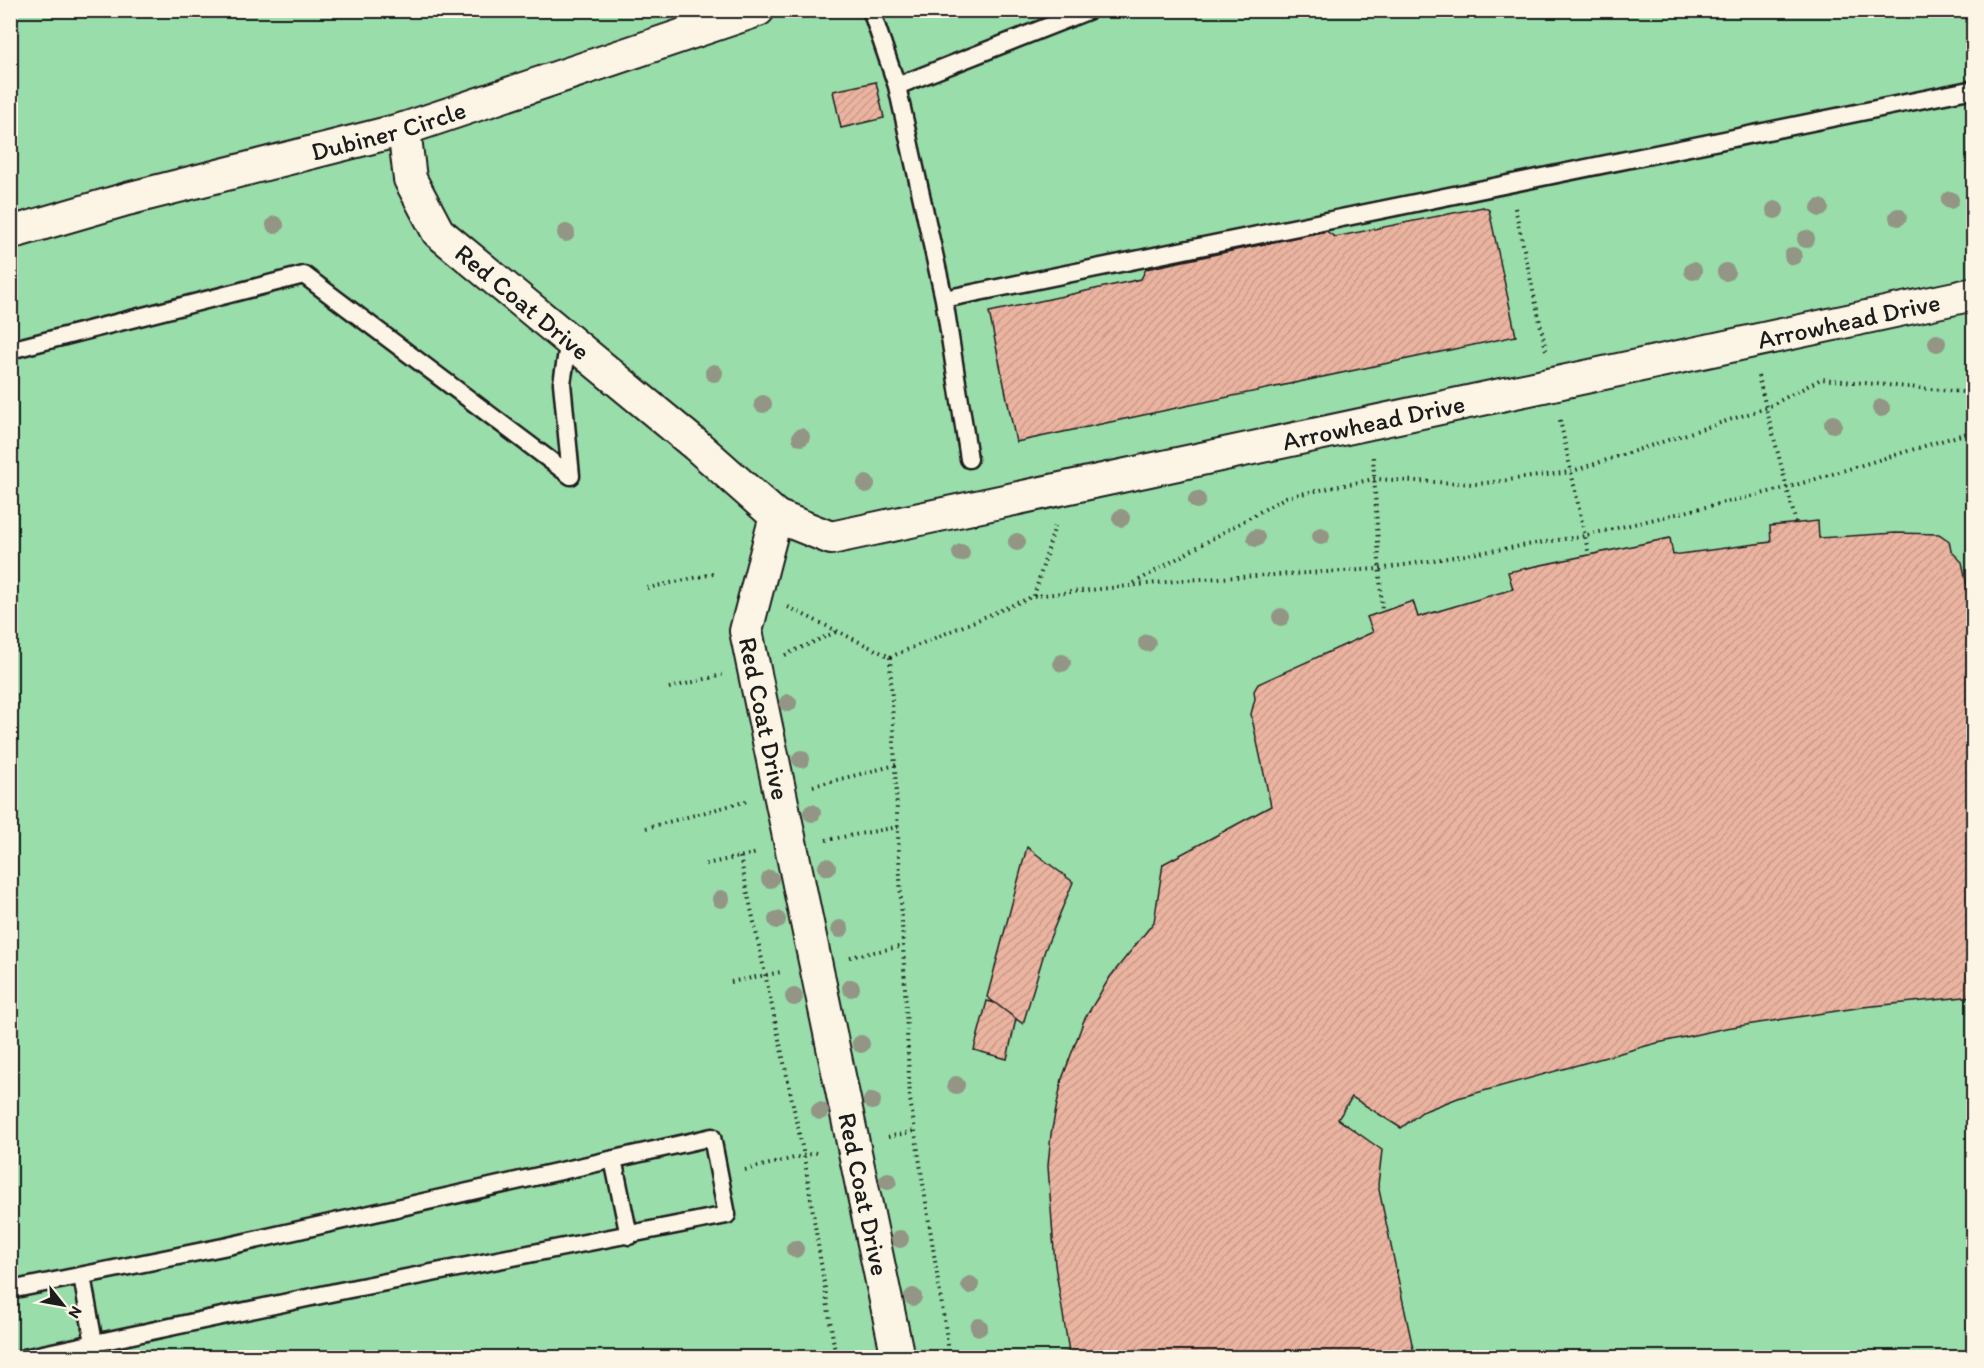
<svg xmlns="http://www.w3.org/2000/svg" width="1984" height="1368" font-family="Itim,sans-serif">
<defs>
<pattern id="building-hatch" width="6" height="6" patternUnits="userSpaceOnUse" patternTransform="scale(1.5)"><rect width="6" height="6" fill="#ebb4a1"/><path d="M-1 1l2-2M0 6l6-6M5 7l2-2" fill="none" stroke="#c99a8a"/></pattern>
</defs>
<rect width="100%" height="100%" fill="#f7e2d1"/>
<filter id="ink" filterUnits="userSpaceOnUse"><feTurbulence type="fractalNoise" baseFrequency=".0167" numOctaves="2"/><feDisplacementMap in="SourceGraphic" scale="12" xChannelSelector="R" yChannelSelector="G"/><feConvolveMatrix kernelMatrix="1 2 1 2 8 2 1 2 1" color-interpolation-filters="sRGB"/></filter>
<g filter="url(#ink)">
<path fill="#98ddaa" stroke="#5a7c63" stroke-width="1.5" d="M10 11H1973V1357H11Z"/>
<path fill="url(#building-hatch)" stroke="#1c1c1c" stroke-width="1.5" d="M876 82 884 118 841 128 833 91Z
M1483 207 1489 210 1516 336 1016 442 989 312 1141 279 1146 269 1326 231 1335 237Z
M1818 521 1819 538 1896 533 1939 534 1949 541 1951 551 1962 562 1974 617V996L1863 1007 1726 1028 1653 1044 1458 1098 1422 1112 1401 1128 1352 1097 1338 1119 1382 1150 1378 1185 1415 1358H1053V1355L1069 1352 1055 1265 1048 1166 1051 1134 1062 1079 1084 1020 1110 977 1154 922 1163 864 1271 806 1251 714 1255 699 1254 691 1258 684 1373 632 1367 617 1413 601 1418 617 1513 589 1508 572 1670 538 1673 555 1771 542 1770 526Z
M1027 847 1073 882 1045 950 1023 1024 987 997Z
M987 1001 995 1003 1016 1019 1007 1059 974 1050Z"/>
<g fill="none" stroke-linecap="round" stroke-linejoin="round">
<defs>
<path id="service" d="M871 10 897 86
M1090 10 897 86 944 299 1974 89
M944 299 969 459
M569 340 562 383 571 476
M10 350 304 275 571 476
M613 1159 629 1236
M82 1276 94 1343
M10 1290 228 1246 712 1137 727 1215 340 1291 24 1358"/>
<g id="minor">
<path id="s1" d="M404 129 410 179 438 232 696 445 776 516 746 631 898 1358"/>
<path id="s2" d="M10 233 127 199 404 129 758 10"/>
<path id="s3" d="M776 516 831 538 1974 294"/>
</g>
</defs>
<use href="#service" stroke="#1c1c1c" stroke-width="21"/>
<use href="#minor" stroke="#1c1c1c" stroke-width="36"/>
<path stroke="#1c1c1c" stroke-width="4" stroke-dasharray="1.5 4.5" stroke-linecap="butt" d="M1515 208 1546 350
M1758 376 1796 523
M1560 420 1589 555
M1373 457 1382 612
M1134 583 1286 497 1374 479 1477 484 1570 472 1766 408 1821 379 1974 393
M647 588 713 574
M1034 596 1055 526
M788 607 890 657 910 1099 950 1358
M785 655 838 631
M890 657 1034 596 1185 580 1379 569 1583 536 1786 488 1974 431
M669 688 722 675
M813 786 896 765
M646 828 747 801
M826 840 898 827
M740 857 804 1156 836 1358
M706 864 758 853
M850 957 903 946
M731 982 781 972
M888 1137 915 1131
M745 1170 819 1152"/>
<use href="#service" stroke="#fcf5e5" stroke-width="16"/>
<use href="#minor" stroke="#fcf5e5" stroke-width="32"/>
</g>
<g fill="#939585">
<circle cx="1950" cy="200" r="9"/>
<circle cx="1820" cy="208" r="9"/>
<circle cx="1775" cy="210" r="9"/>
<circle cx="1898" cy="217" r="9"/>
<circle cx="275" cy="225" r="9"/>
<circle cx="566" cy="233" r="9"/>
<circle cx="1806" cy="239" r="9"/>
<circle cx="1793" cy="256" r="9"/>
<circle cx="1693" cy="271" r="9"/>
<circle cx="1726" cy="272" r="9"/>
<circle cx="1937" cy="343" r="9"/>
<circle cx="714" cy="373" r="9"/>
<circle cx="763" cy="404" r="9"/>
<circle cx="1881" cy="408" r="9"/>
<circle cx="1833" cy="424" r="9"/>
<circle cx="801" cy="437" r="9"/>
<circle cx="866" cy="484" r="9"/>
<circle cx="1197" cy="500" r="9"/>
<circle cx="1121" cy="518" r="9"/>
<circle cx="1321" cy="536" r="9"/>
<circle cx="1256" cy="538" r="9"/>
<circle cx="1017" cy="542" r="9"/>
<circle cx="961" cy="553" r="9"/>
<circle cx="1281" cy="617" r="9"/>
<circle cx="1147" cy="643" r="9"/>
<circle cx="1062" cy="663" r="9"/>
<circle cx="788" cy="703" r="9"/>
<circle cx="801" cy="759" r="9"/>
<circle cx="812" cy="813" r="9"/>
<circle cx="827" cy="867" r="9"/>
<circle cx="770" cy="879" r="9"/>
<circle cx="721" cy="899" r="9"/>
<circle cx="777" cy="920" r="9"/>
<circle cx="840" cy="929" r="9"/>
<circle cx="851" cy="988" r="9"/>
<circle cx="794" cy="997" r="9"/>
<circle cx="861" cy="1044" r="9"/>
<circle cx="956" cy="1085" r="9"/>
<circle cx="872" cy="1101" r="9"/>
<circle cx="820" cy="1111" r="9"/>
<circle cx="888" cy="1181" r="9"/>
<circle cx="900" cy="1239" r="9"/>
<circle cx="795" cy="1249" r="9"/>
<circle cx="970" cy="1285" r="9"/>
<circle cx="913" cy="1297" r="9"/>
<circle cx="979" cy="1327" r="9"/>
</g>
</g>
<g text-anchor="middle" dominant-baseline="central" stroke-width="5" stroke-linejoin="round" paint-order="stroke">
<g font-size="26" fill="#1c1c1c" stroke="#fcf5e5">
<text stroke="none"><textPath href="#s2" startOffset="392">Dubiner Circle</textPath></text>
<text stroke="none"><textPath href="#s1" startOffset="220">Red Coat Drive</textPath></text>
<text stroke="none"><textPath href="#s3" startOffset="1100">Arrowhead Drive</textPath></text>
<text stroke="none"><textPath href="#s3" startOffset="614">Arrowhead Drive</textPath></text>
<text stroke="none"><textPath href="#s1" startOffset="760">Red Coat Drive</textPath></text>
<text stroke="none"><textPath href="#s1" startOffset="1246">Red Coat Drive</textPath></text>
</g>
</g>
<rect width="1984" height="1368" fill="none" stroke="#fcf5e5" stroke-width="36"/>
<rect x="18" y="18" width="1948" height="1332" fill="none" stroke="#1c1c1c" stroke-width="2" filter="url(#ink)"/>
<g transform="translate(63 1305) rotate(121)" stroke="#fcf5e5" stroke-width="4.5" paint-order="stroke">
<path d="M0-4.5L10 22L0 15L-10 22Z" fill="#1c1c1c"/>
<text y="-9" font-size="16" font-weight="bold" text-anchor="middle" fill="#1c1c1c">N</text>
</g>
</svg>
